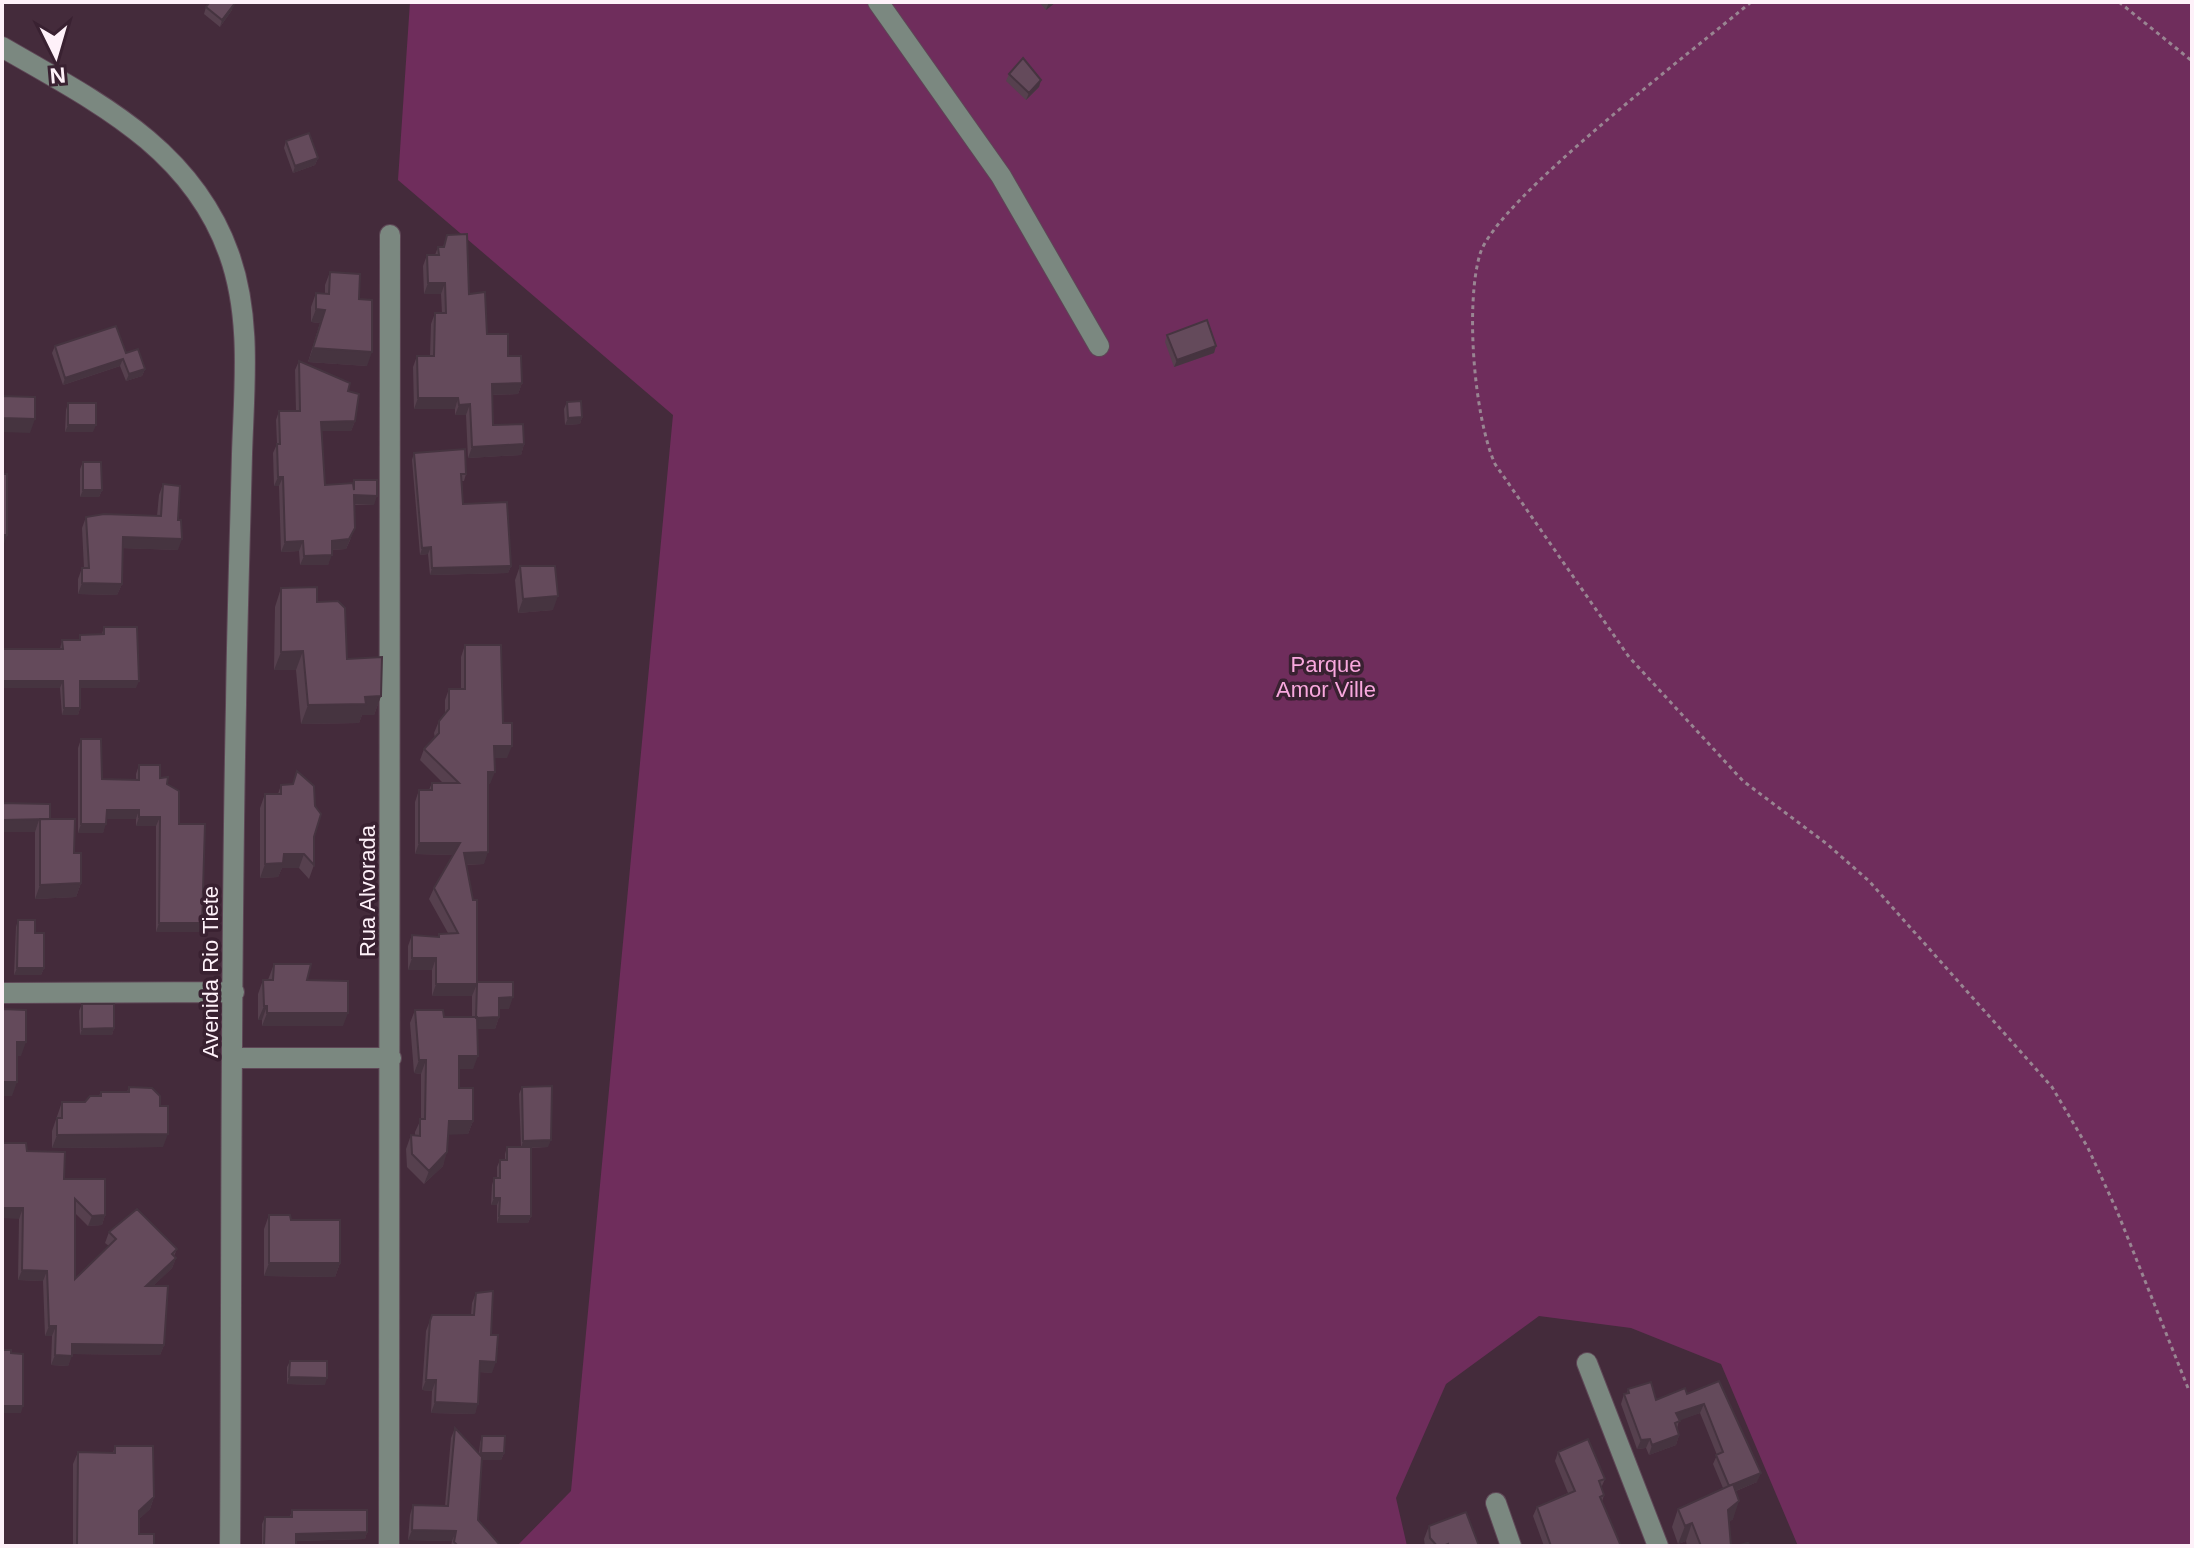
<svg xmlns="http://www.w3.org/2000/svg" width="2194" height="1548" font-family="Arial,sans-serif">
<rect width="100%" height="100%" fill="#442b3b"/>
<path fill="#6f2d5c" d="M410 2H2192V1546H1798L1721 1364 1631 1328 1539 1316 1446 1384 1396 1498 1407 1546H517L571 1491 673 415 398 180Z"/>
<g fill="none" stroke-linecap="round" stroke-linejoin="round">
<defs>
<path id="minor" d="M878 2 1001 176 1099 346
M2 47C95 101 191 147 229 254 252 318 244 388 242 454 240 538 237 622 236 705 230 985 232 1266 230 1546
M2 993 234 992
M234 1058H391
M1587 1363 1658 1546
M1496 1503 1511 1546
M389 1546 390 235"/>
</defs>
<use href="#minor" stroke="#5e4756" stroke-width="22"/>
<path stroke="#998592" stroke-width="3" stroke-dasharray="4 4" stroke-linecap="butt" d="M1751 2C1698 47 1497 199 1480 254 1465 304 1474 417 1495 464L1629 657 1743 781 1827 844 1869 881 2052 1087 2088 1148 2117 1211 2188 1388
M2119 2 2192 61"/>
<use href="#minor" stroke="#7b8880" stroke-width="20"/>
</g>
<path fill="#56404e" d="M1039 2H1056L1046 10Z
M206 7 232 10 220 27 204 14Z
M1009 74 1041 80 1039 87 1026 100 1006 81Z
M286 141 318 158 315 165 293 173 284 148Z
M447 235 469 294 487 334 508 356 522 383 518 394 492 395 493 425 524 444 521 455 468 458 466 415H455V409H414L413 367 417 356H430L431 324 435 313H442L441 294H424L423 266 427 255H435L438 247H443Z
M330 272 359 299 367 366 308 362 320 323 311 322V307L316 293 325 294V285Z
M1167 335 1216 346 1214 353 1174 367 1165 342Z
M55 346 126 353 145 369 142 376 126 381 120 366 63 385 52 353Z
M299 361 348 391 355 421 351 431H322L325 485 353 483 354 480 374 505H354L351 538 346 549 332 550 328 565H300L299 551 281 552 279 486H274L273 453 277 444 276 420 279 411H296L295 370Z
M567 402 582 417 580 424 565 425 564 409Z
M68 403 93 432H65L66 410Z
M414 453 466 474 464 481H462L463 504 511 566 508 573 430 575 428 554 420 555 412 460Z
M83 462 102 490 99 497H80V469Z
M163 484 178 520V550L122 548V584L117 595 78 594V579L82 568H84L82 528 86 517 157 516 159 495Z
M520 566 553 610 518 613 515 580Z
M281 588 317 602 347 659 381 696 374 715H362L359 723 301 724 296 670H274L275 607Z
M104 627 136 688H80V708L78 715H62L60 688H2V649H60L62 640H79L80 635 102 634Z
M465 645 503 723 507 758H494L490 784H488L484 864 466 865 477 982 509 1009H499V1017L495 1029H478L473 1069H459V1088L473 1121 468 1134H448L443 1166 424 1184 407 1167 406 1149 411 1135 415 1136V1132L421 1119V1074L414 1073 410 1023 415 1010 444 1017H472V996H432V970H408V946L412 935 437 937 439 934 448 933 429 899 434 888 453 855 415 854V802L419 790H429L432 783H443L420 760 424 749 435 738 434 733 439 721 445 714V700L449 689H461V657Z
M81 739 102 779 136 780V774L139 765 160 778 167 784 179 824 199 932H156V826H136V819H106L103 833H78V748Z
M281 785 315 806 314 865 309 879 299 868H282L278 877 260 878V808L265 794H278Z
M2 803 50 819 74 853 81 883 76 897 35 899V832H2Z
M18 920 35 933 44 968 41 975H14L16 927Z
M274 964 307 980 343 1026H262V1020H258V994L263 980H268Z
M82 1004 114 1028 112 1035H80L79 1011Z
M129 1087 160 1106 163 1147 52 1148V1131L62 1102H85L99 1096 101 1092H127Z
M522 1087 548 1147 531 1148V1216L528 1223H497V1205H491L492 1185 494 1178H497V1167L500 1160H505V1154L507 1147H521L519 1094Z
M27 1151 64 1179 105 1215 102 1225 88 1226 75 1213V1279L109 1246 105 1243 109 1232 177 1249 174 1256 176 1258 172 1268 153 1286 164 1345 160 1355 72 1354 68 1366 51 1365 52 1336H45L43 1281 18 1280 19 1219Z
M269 1215 291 1220 340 1263 335 1277 264 1276V1229Z
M476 1293 491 1335 492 1373 480 1372 475 1414 431 1413 432 1391 422 1390 426 1331 432 1315H471L472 1303Z
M290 1361 325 1385 287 1384V1367Z
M1719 1381 1757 1482 1736 1491 1733 1519 1729 1522 1731 1546H1687L1686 1541 1678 1544 1672 1527 1678 1509 1723 1488 1713 1464 1717 1455 1700 1413 1679 1420 1677 1429 1679 1435 1676 1445 1649 1455 1646 1448 1637 1449 1621 1404 1624 1394 1627 1393 1628 1389 1656 1400 1687 1394Z
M455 1428 479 1454 480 1443 482 1436 504 1453 501 1460H482L478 1520 500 1546H451L452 1541 408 1540 410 1515 413 1505 445 1506 451 1438Z
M115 1446 154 1497 150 1509 139 1519V1534L154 1546H73V1464L78 1452 113 1453Z
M1558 1452 1605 1479 1601 1488 1604 1495 1602 1502 1621 1546H1544L1533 1516 1537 1507 1568 1493 1555 1461Z
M292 1510 367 1532 365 1539 296 1541V1546H262V1524L265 1517H290Z
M1429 1526 1479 1546H1425L1424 1539Z"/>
<path fill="#463440" d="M1049 2H1056L1046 10Z
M235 3 232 10 220 27 222 20Z
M1041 80 1039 87 1026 100 1029 93Z
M318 158 315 165 293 173 295 166Z
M428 283H445L441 294H424Z
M316 309 325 310 320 323 311 322Z
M1216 346 1214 353 1174 367 1177 360Z
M313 348 372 352 367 366 308 362Z
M123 359 120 366 63 385 65 378Z
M145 369 142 376 126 381 129 374Z
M522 383 518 394 488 395 492 384Z
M418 398H458L455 409H414Z
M470 404 466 415H455L459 405Z
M582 417 580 424 565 425 568 418Z
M2 418 35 419 30 433 2 432Z
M355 421 351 431H318L321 422Z
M68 425H96L93 432H65Z
M524 444 521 455 468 458 472 447Z
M278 477H283L279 486H274Z
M83 490H102L99 497H80Z
M354 495 377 496 374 505 350 504Z
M355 528 346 549 329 550 332 541Z
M2 535H7L4 544H2Z
M123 537 182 539 178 550 118 548Z
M303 541 299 551 281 552 285 542Z
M431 547 428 554 420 555 422 548Z
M332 555 328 565H300L304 556Z
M511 566 508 573 430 575 432 568Z
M82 583 122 584 117 595 78 594Z
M558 596 553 610 518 613 523 599Z
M303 651 296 670H274L281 652Z
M2 681H63L60 688H2Z
M80 681H139L136 688H78Z
M381 696 374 715H362L359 723 301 724 308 705 365 697Z
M64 708H80L78 715H62Z
M494 746H512L507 758H490Z
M488 772H495L490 784H484Z
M107 810H139L136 819H103Z
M139 817H160L156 826H136Z
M2 820H39L35 832H2Z
M81 824H106L103 833H78Z
M419 843H460L455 855 415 854Z
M488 852 484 864 459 865 464 853Z
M284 854H304L299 868H282L278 877 260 878 265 864Z
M81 883 76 897 35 899 40 885Z
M159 923H202L199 932H156Z
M412 958H436L432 970H408Z
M17 968H44L41 975H14Z
M436 984H477L472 996H432Z
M513 997 509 1009H495L499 998Z
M264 1006H267L262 1020H258Z
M267 1013H348L343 1026H262Z
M499 1017 495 1029H472L476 1018Z
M114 1028 112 1035H80L82 1029Z
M17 1042H26L21 1056H12Z
M459 1056H478L473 1069H455Z
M419 1060H426L421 1074 414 1073Z
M2 1082H17L12 1096H2Z
M449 1121H473L468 1134 444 1135Z
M168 1134 163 1147 52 1148 57 1135Z
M551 1140 548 1147 521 1148 523 1141Z
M447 1152 443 1166 424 1184 429 1171Z
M494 1198H500L497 1205H491Z
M2 1208H23L19 1219 2 1218Z
M105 1215 102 1225 88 1226 92 1216Z
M499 1216H531L528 1223H497Z
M176 1258 172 1268 143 1296 146 1286Z
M269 1263H340L335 1277 264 1276Z
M22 1270 47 1271 43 1281 18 1280Z
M49 1326H56L52 1336H45Z
M72 1344 164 1345 160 1355 68 1354Z
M55 1355 72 1356 68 1366 51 1365Z
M480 1361 496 1362 492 1373 477 1372Z
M289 1377 327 1378 325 1385 287 1384Z
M426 1380H436L432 1391 422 1390Z
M435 1402 478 1404 475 1414 431 1413Z
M1704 1404 1700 1413 1673 1423 1676 1413Z
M2 1406H23L21 1413H2Z
M1679 1435 1676 1445 1649 1455 1652 1445Z
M1650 1439 1646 1448 1637 1449 1641 1440Z
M481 1453H504L501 1460H479Z
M1761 1473 1757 1482 1726 1495 1729 1486Z
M154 1497 150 1509 135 1523 139 1511Z
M1739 1501 1733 1519 1722 1528 1728 1510Z
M1692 1523 1686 1541 1678 1544 1685 1526Z
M412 1530 456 1531 452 1541 408 1540Z
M367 1532 365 1539 294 1541 296 1534Z"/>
<path fill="#644a5b" stroke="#463440" stroke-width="2" d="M210 2H233L235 3 222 20 206 7Z
M1023 58 1041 80 1029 93 1009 74Z
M309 133 318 158 295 166 286 141Z
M467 234 469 294 485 292 487 334H508V356H521L522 383 492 384 493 425 523 424 524 444 472 447 470 404 459 405 458 398H418L417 356H434L435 313H446L445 283H428L427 255H439L438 247H444L447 235Z
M330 272 360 274 359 299 372 300V352L313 348 325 310 316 309V293L329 294Z
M1207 320 1216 346 1177 360 1167 335Z
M116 326 126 353 138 349 145 369 129 374 123 359 65 378 55 346Z
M299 361 350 383 348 391 359 394 355 421 321 422 325 485 353 483 354 490V480H377V496L354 495 355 528 349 539 332 541V555L304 556 303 541 285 542 283 477H278L277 444H280L279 411H300Z
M2 396 35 397V419L2 418Z
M581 401 582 417 568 418 567 402Z
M68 403H96V425H68Z
M465 449 466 474H461L463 504 507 502 511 566 432 568 431 547 422 548 414 453Z
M83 462H101L102 490H83Z
M2 474H7V535H2Z
M163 484 180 486 178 520H181L182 539 123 537 122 584 82 583V568H89L86 517 104 514 161 516Z
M520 566H555L558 596 523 599Z
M317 587V602L338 601 345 608 347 659 382 657 381 696 365 697 366 704 308 705 303 651 281 652V588Z
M104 627H137L139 681H80V708H64L63 681H2V649H63L62 640H80V635L104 634Z
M465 645H501L503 723H512V746H494L495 772H488V852L464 853 473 900H477V982H513V997L499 998V1017L476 1018 477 984H436V958H412V935L439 937V934L458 933 434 888 460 843H419V790H432V783H459L424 749 439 733V721L449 709V689H465Z
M81 739H101L102 779 139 780V765H160V778L168 777 167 784 179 791V824H205L202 923H159L160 817H139V810H107L106 824H81Z
M297 771 314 786 315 806 321 814 314 837V865L304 854H284L283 863 265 864V794H281V785L293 784Z
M2 803 50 804V819L2 820Z
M40 819H75L74 853H81V883L40 885Z
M18 920H35V933H44V968H17Z
M274 964H311L307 980 348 981V1013H267V1006H264L263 980H273Z
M82 1004H114V1028L82 1029Z
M2 1009 26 1010V1042H17V1082H2Z
M415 1010H443L444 1017H477L478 1056H459V1088H473V1121H449L447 1152 429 1171 412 1154 411 1135 420 1136V1119H425L426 1060H419Z
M552 1086 551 1140 523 1141 522 1087Z
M129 1087 152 1088 160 1096V1106H168V1134L57 1135V1118H62V1102H85L90 1096H101V1092H129Z
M2 1143H26L27 1151 65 1152 64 1179H105V1215L92 1216 75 1199V1279L116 1239 109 1232 137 1209 177 1249 172 1254 176 1258 146 1286H168L164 1345 72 1344V1356L55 1355 56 1326H49L47 1271 22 1270 23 1208H2Z
M507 1147H531V1216H499L500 1198H494V1178H500V1160H507Z
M269 1215H290L291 1220H340V1263H269Z
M493 1291 491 1335H498L496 1362 480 1361 478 1404 435 1402 436 1380H426L430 1321 432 1315H474L476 1293Z
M2 1350H11V1353L23 1354V1406H2Z
M290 1361H327V1378L289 1377Z
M1719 1381 1761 1473 1729 1486 1716 1455 1723 1452 1704 1404 1676 1413 1680 1421 1675 1423 1679 1435 1652 1445 1650 1439 1641 1440 1624 1394 1629 1393 1628 1389 1651 1382 1656 1400 1685 1388 1687 1394Z
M455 1428 482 1457 478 1520 500 1545 499 1546H458L454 1542 456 1531 412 1530 413 1505 448 1506Z
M482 1436H505L504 1453H481Z
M1588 1439 1605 1479 1599 1481 1604 1495 1600 1497 1621 1546H1551L1537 1507 1575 1491 1558 1452Z
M115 1446H153L154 1497 139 1511V1534H154V1546H77L78 1452 115 1453Z
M1733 1484 1739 1501 1728 1510 1731 1546H1701L1692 1523 1685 1526 1678 1509Z
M292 1510H367V1532L296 1534V1546H264L265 1517H292Z
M1466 1512 1479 1546H1448V1544L1443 1546H1437L1430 1538 1429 1526Z
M1748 1543 1750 1546H1735Z"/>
<g text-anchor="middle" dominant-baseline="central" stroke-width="7" stroke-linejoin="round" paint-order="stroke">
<g font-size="22" fill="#f9a8de" stroke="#392131">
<text x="1326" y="664">Parque<tspan x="1326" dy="25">Amor Ville</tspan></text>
</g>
<g font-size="22" fill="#fef1f9" stroke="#392131">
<text transform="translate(367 891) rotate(-90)">Rua Alvorada</text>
<text transform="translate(210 972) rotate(-90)">Avenida Rio Tiete</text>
</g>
</g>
<rect width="2194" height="1548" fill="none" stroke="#fef1f9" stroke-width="8"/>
<g transform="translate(56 56) rotate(175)" stroke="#392131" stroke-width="6" paint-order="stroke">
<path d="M0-6L14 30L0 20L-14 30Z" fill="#fef1f9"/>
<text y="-12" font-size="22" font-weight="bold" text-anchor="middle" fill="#fef1f9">N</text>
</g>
</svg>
